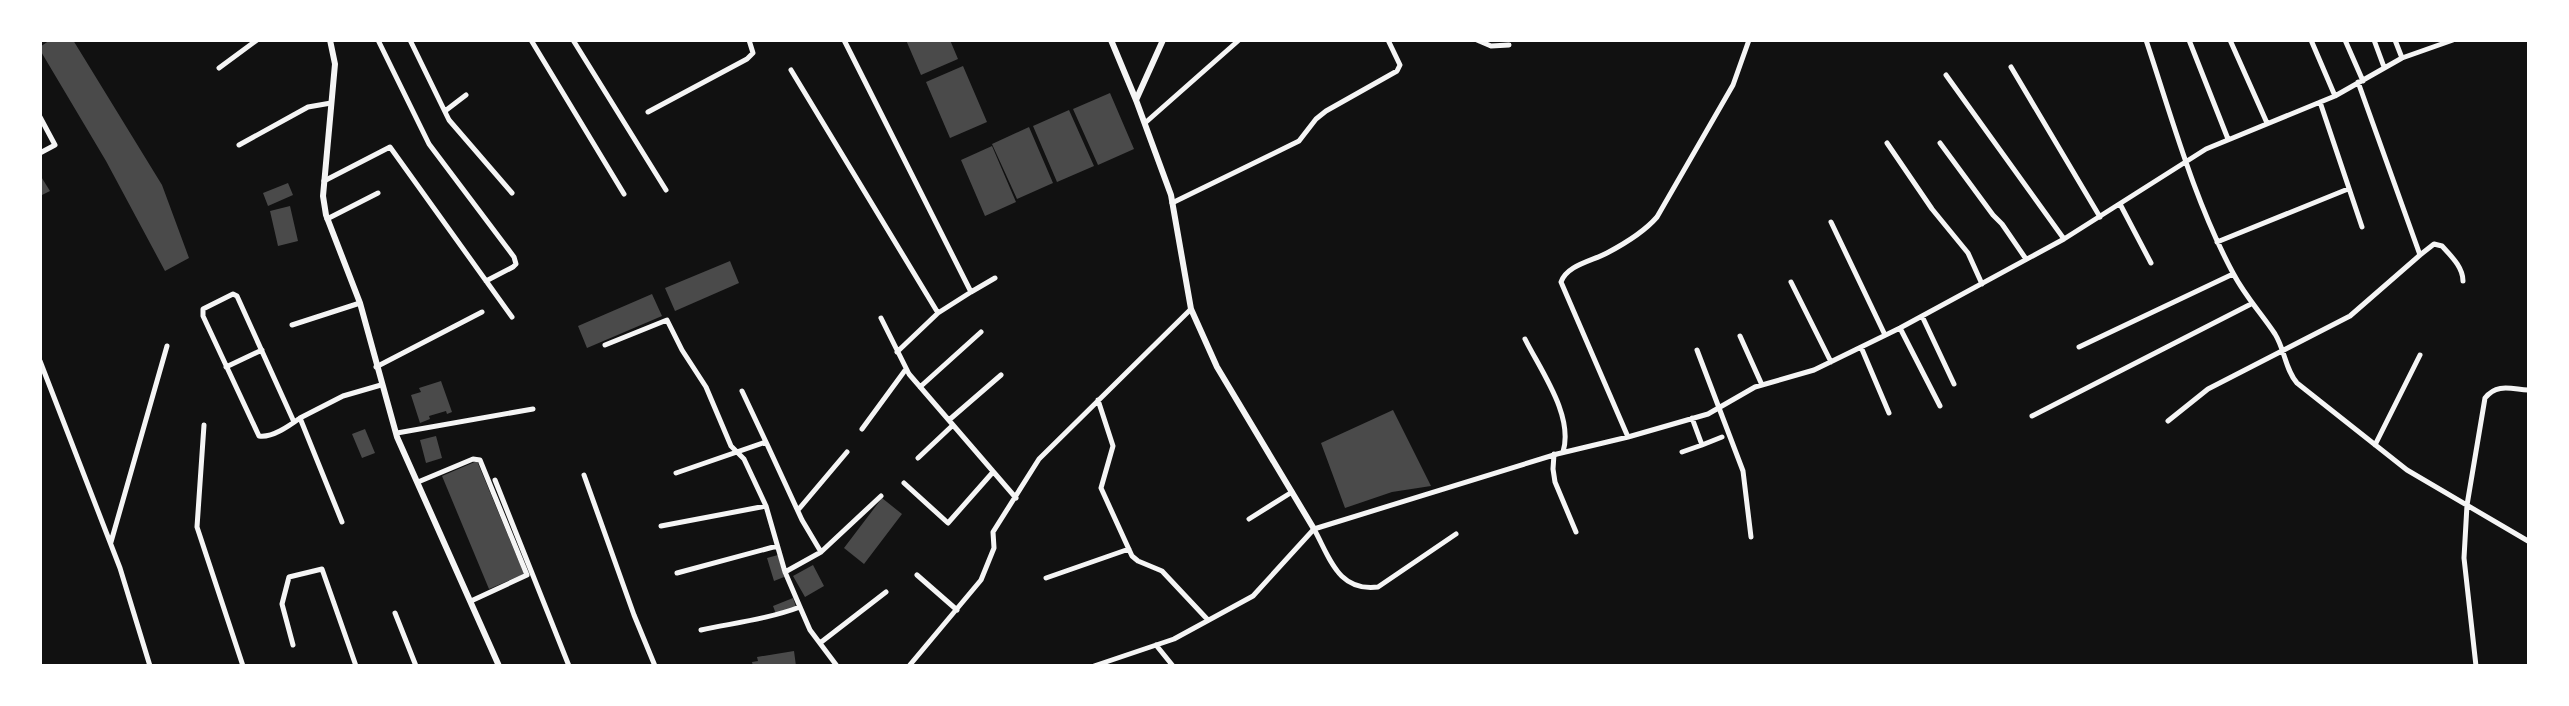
<svg xmlns="http://www.w3.org/2000/svg" width="2569" height="706" font-family="'Space Grotesk',sans-serif">
<rect width="100%" height="100%" fill="#111"/>
<path fill="#4a4a4a" d="M50 40H73L162 185 189 258 165 271 106 161 40 50V47Z
M906 40H950L958 59 921 75Z
M963 66 987 122 950 138 926 82Z
M1110 93 1134 149 1098 165 1073 109Z
M1069 110 1094 166 1057 182 1033 126Z
M1029 127 1053 183 1017 199 992 144Z
M992 146 1016 202 985 216 961 160Z
M40 175 50 191 40 196Z
M288 183 293 195 268 206 263 193Z
M290 206 298 241 278 246 270 211Z
M730 261 739 283 675 311 665 288Z
M652 294 662 316 587 348 578 326Z
M441 381 452 412 447 414 446 411 429 416 430 419 420 423 411 395 421 392 419 388Z
M1393 410 1431 486 1392 492 1345 508 1321 443Z
M365 429 375 453 362 458 352 434Z
M436 436 442 458 426 463 420 440Z
M477 461 524 574 489 589 442 476Z
M882 498 902 514 864 564 844 548Z
M778 555 784 577 774 581 767 558Z
M813 565 824 586 805 597 793 576Z
M793 598 796 607 776 614 773 606Z
M794 651 796 666H753L752 662 758 661 757 657Z"/>
<g fill="none" stroke-linecap="round" stroke-linejoin="round">
<path stroke="#f5f5f5" stroke-width="5" d="M378 40 429 144 514 257 516 264 513 267 486 281
M410 40 449 120 512 193
M531 40 624 194
M573 40 666 190
M1477 40 1491 46 1509 45
M2146 40C2172 118 2194 200 2233 273 2245 296 2261 313 2275 334 2285 350 2285 369 2297 383L2407 470 2528 541
M2189 40 2228 139
M2230 40 2267 123
M2311 40 2335 96
M2345 40 2363 81
M2374 40 2384 67
M2395 40 2402 58
M2011 67 2100 217
M219 68 257 40
M791 70 938 313 971 292 844 40
M1946 75 2064 239
M2320 102 2362 227
M445 111 466 95
M648 112 747 59 753 53 749 40
M40 117 55 145 40 153
M1145 123 1239 40
M1887 143 1932 209 1968 253 1982 284
M1940 143 1993 215 2002 224 2026 259
M239 145 308 107 331 103
M324 181 390 147 512 317
M1172 203 1299 141 1316 119 1326 111 1397 71 1400 65 1388 40
M2120 204 2151 263
M327 219 378 193
M1831 222 1885 335
M2217 242 2348 189
M2420 255 2434 244 2442 246C2451 256 2463 267 2463 281
M1791 282 1831 362
M971 292 995 278
M1922 316 1954 384
M881 318 909 374 1016 498
M292 325 360 303
M1900 328 1940 406
M1740 336 1762 385
M1525 339C1541 371 1574 416 1563 452
M605 345 667 320 682 350 706 387 731 446 744 459 766 506 785 572 800 607 810 630 837 666
M1861 347 1889 413
M2079 347 2233 274
M1697 350 1743 471 1751 537
M897 352 938 313
M40 361 120 568 150 666
M226 367 262 350
M376 367 482 312
M920 387 981 332
M742 391 766 442
M1098 400 1113 446 1101 488 1132 556 1138 561 1162 571 1208 620
M2032 416 2251 304
M949 420 1001 375
M2168 421 2208 389 2350 316 2420 255 2358 82
M294 422 237 296 233 294 203 309V316L259 436C272 438 289 426 300 418
M204 425 197 527 243 666
M862 429 906 369
M397 433 533 409
M1628 437 1561 282C1567 265 1592 261 1607 253 1624 244 1645 231 1657 217L1733 85 1749 40
M1702 445 1722 437
M2375 445 2420 355
M1682 452 1702 445 1692 418
M1554 454 1553 469 1555 482 1576 532
M918 458 953 425
M676 473 766 442 802 520 821 552 881 496
M584 475 634 615 655 666
M495 480 569 666
M418 482 473 459 480 460 527 575 471 601
M904 483 948 523 993 472
M798 510 847 452
M1249 519 1292 492
M342 522 300 418 343 396 381 385
M661 526 766 506
M1314 529C1330 558 1338 592 1378 587L1456 534
M111 542 167 346
M785 572 821 552
M677 573 777 546
M917 575 957 610
M1046 578 1129 549
M395 613 416 666
M701 630C734 623 768 619 800 607
M820 643 886 592
M293 645 282 604 289 577 322 569 356 666
M1156 645 1173 666
M909 666 981 580 994 548 993 532 1039 459 1191 309
M1094 666 1174 639 1253 596 1314 529 1557 454 1628 437 1708 414 1755 387 1814 370 1900 328 2064 239 2206 149 2335 96 2402 58 2453 40
M2476 666 2464 558 2467 505 2485 398C2497 383 2511 389 2528 390"/>
<path stroke="#f5f5f5" stroke-width="6" d="M330 40 335 64 323 196 326 215 360 303 397 437 499 666
M1111 40 1136 100 1171 195 1191 309 1217 367 1314 529
M1136 100 1163 40"/>
</g>
<rect width="2569" height="706" fill="none" stroke="#ffffff" stroke-width="84"/>
</svg>
